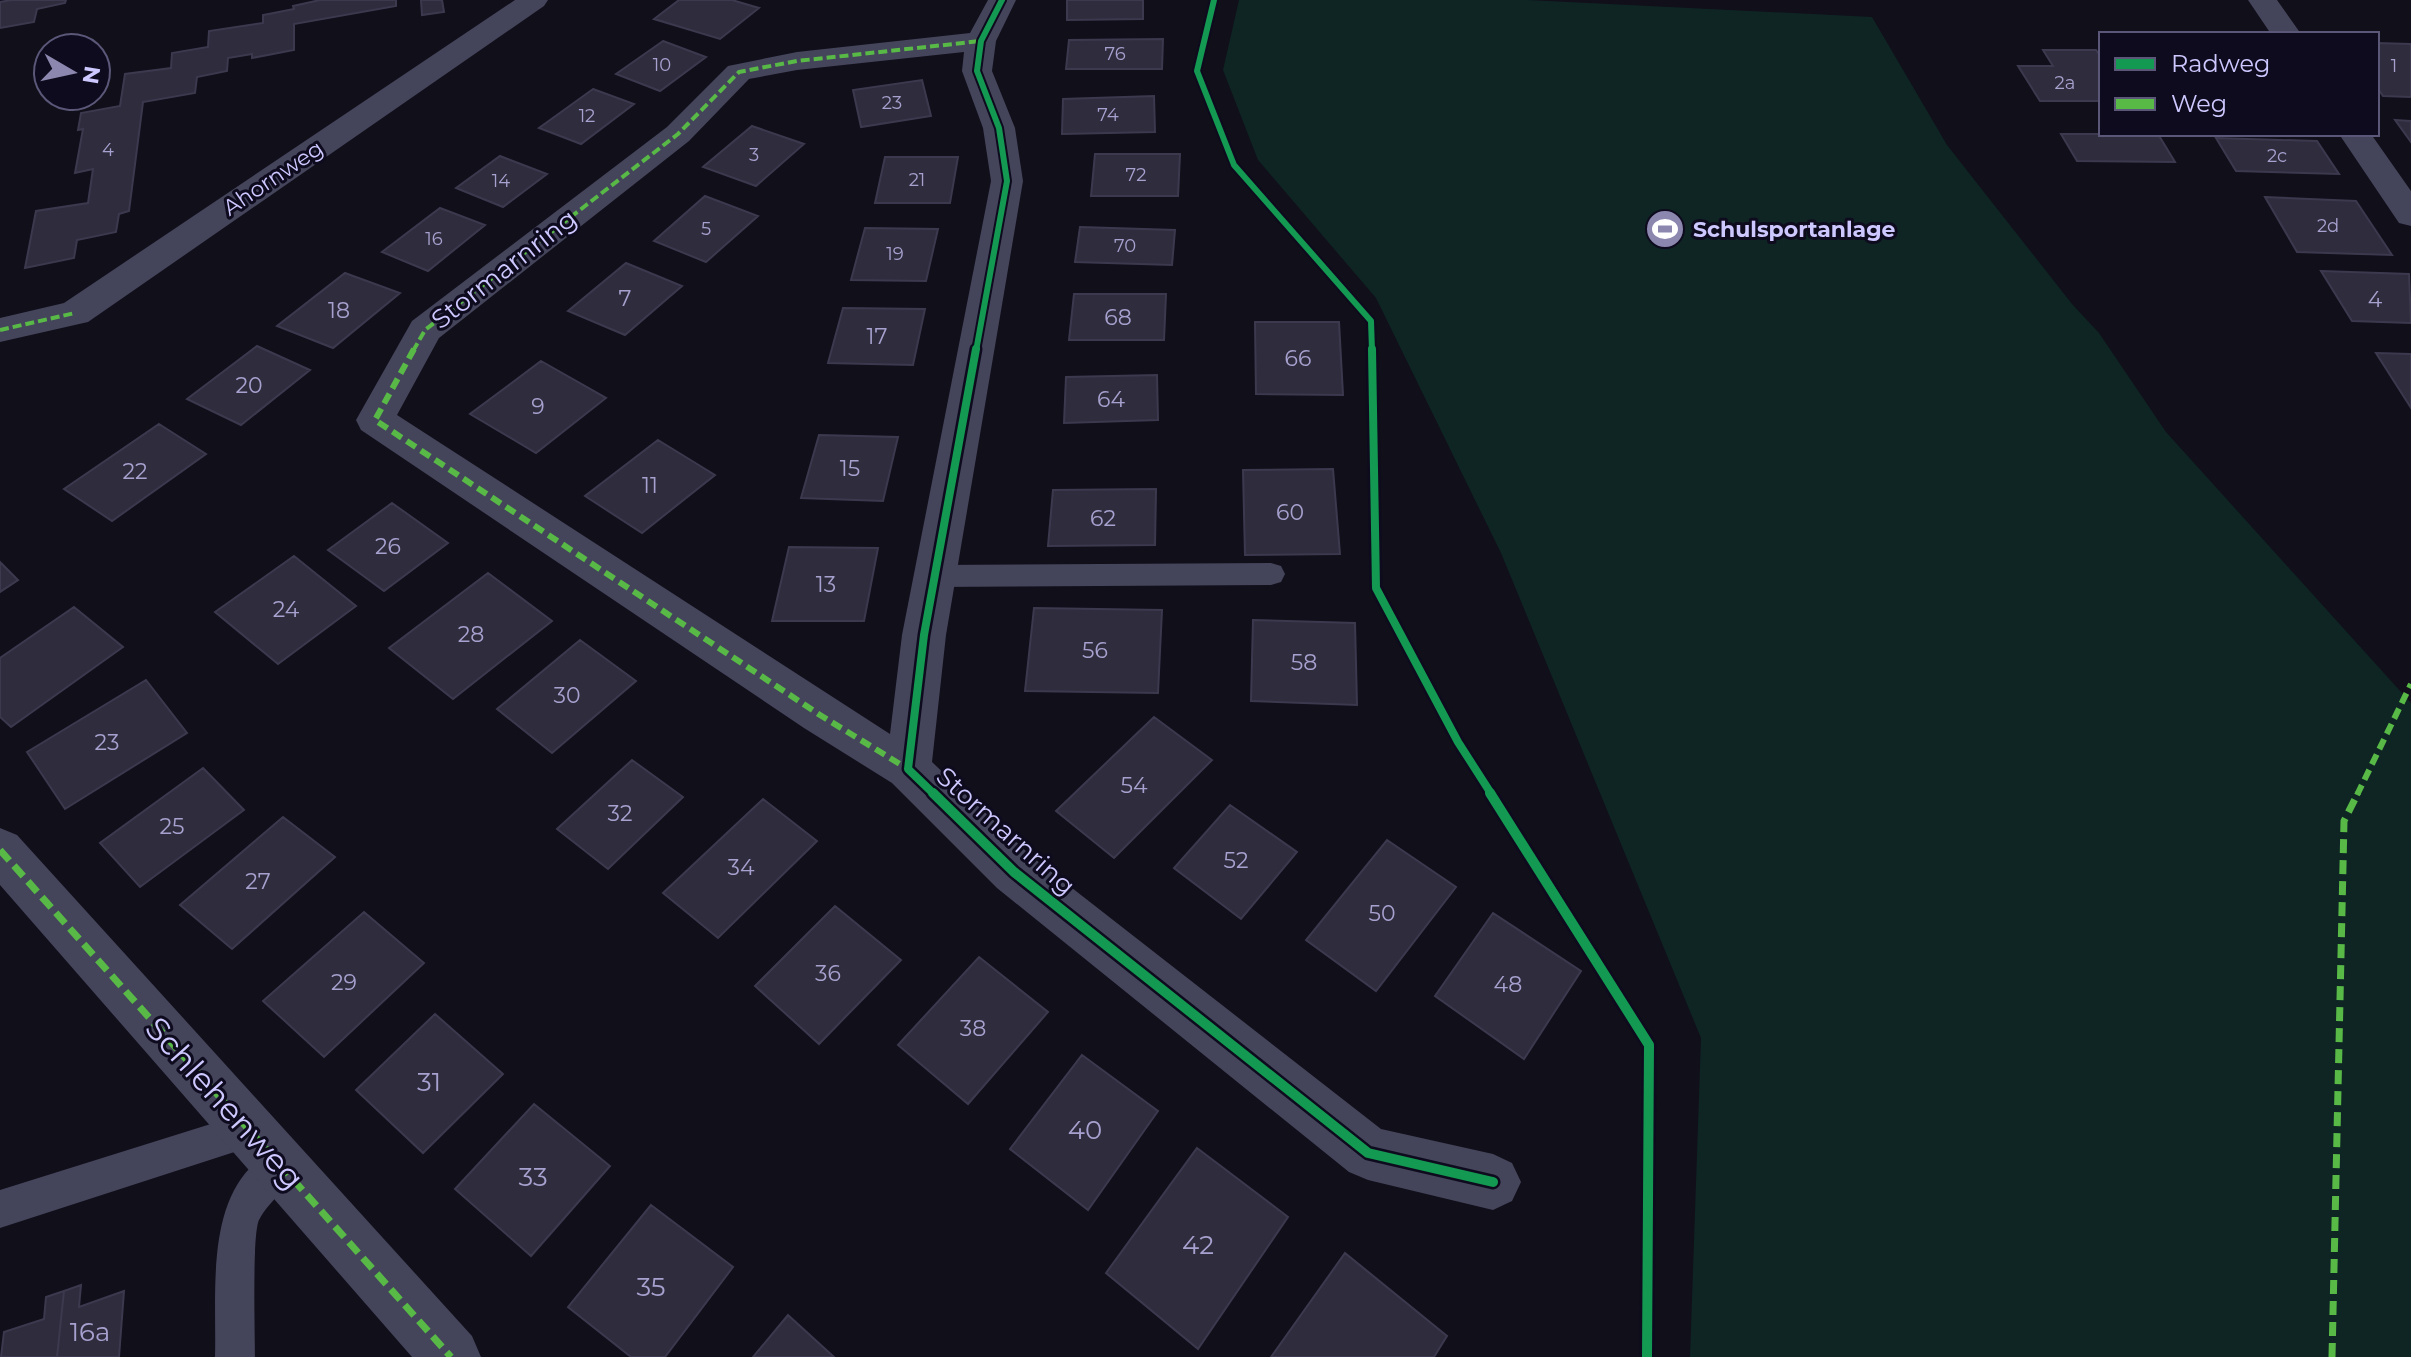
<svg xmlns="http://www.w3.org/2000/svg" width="2411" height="1357" font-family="Montserrat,sans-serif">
<rect width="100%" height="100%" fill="#110f1a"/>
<path fill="#0e2524" d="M1239 0H1528L1872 17 1947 145 2072 304 2099 333 2166 432 2411 703V1357H1690L1701 1038 1501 553 1376 298 1258 160 1223 70Z"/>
<path fill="#2f2c3d" stroke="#3c394f" stroke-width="2" d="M11 0H66L65 3 37 9 34 22 0 28V2Z
M396 0V6L294 24V50L252 58V54L228 58 227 71 197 77 195 93 143 102 129 211 119 214 116 232 77 240 74 258 25 268 36 211 88 203 93 169 75 173 83 129 78 130 81 113 120 106 125 74 171 68 172 53 208 47 209 31 263 23V15L294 9 293 6 320 0Z
M421 0H442L444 12 422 15Z
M679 0H732L759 8 720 39 654 19Z
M1067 0H1143V19L1067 20Z
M1163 39 1162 69H1066L1069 40Z
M663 41 706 57 660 91 616 74Z
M2377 43 2411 44V97L2383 96 2377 87Z
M2043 50H2096L2101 57V101H2040L2018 66H2053Z
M922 80 931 116 861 127 853 90Z
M593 89 634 104 581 144 539 128Z
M1154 96 1155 132 1062 134 1063 99Z
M2395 120 2411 121V142Z
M752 126 804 144 756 186 703 167Z
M2061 134H2158L2175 162 2077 161Z
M2216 138 2317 141 2339 174 2236 171Z
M1095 154H1180L1178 196H1091Z
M500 156 547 174 503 207 456 188Z
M885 157H958L950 203H875Z
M705 196 758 216 706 262 654 241Z
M2265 197 2356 201 2392 255 2297 252Z
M440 208 485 225 428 271 382 252Z
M1080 227 1175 230 1172 265 1075 262Z
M865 228 938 229 926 281 851 280Z
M626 263 682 286 625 335 568 311Z
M2321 271 2409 274 2411 323 2352 321Z
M345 273 400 293 333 348 277 326Z
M1074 294H1166L1164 340H1069Z
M843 308 925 309 913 365 828 363Z
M1255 322H1339L1343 395 1256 394Z
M257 346 310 370 241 425 187 399Z
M2376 353 2411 354V408Z
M541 361 606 398 536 453 470 414Z
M1157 375 1158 420 1064 423 1066 377Z
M159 424 206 454 112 521 64 489Z
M819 435 898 437 883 501 801 498Z
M658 440 715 475 642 533 585 496Z
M1333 469 1340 554 1245 555 1243 470Z
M1156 489 1155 545 1048 546 1053 490Z
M392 503 448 543 384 591 328 550Z
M789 547 878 548 864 621H772Z
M294 556 356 606 278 664 215 612Z
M0 562 18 580 0 592Z
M488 573 552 621 453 699 389 648Z
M74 607 123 647 11 727 0 717V658Z
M1034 608 1162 610 1158 693 1025 691Z
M1253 620 1355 623 1357 705 1251 701Z
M580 640 636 681 552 753 497 709Z
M146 680 187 733 65 809 27 752Z
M1154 717 1212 760 1114 858 1056 811Z
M632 760 683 797 608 869 557 829Z
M203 768 244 810 140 887 100 843Z
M763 799 817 841 718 938 663 893Z
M1230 805 1297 852 1241 919 1174 868Z
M283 817 335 857 232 949 180 905Z
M1387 840 1456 887 1376 991 1306 940Z
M835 906 901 960 819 1044 755 986Z
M364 912 424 963 324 1057 263 1001Z
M1493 913 1581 971 1524 1059 1435 996Z
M979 957 1048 1012 968 1104 898 1045Z
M435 1014 503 1074 423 1153 356 1090Z
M1082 1055 1158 1111 1088 1210 1010 1149Z
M534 1104 610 1166 531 1256 455 1189Z
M1197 1148 1288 1217 1198 1349 1106 1273Z
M651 1205 733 1267 665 1357H631L568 1307Z
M1345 1253 1447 1336 1434 1357H1271Z
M81 1285 79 1307 124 1291 119 1357H57L64 1291Z
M64 1291 57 1357H1L4 1332 44 1319 46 1297Z
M788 1315 834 1357H753Z"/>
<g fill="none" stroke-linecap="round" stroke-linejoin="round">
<path fill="#44445b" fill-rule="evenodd" d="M1271 563 1281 566 1285 574 1281 582 1271 585 934 587 924 584 920 576 924 568 934 565Z
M249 1112 262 1117 267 1130 262 1143 0 1228V1190Z
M281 1147 294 1153 300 1166C291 1187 270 1199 259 1220 252 1235 255 1334 255 1357H215C217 1288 202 1180 281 1147Z"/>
<path fill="#44445b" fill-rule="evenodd" d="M515 0H548L544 6 88 322 0 342V318L64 303Z
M988 0H1016L996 41 992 71 1015 128 1023 181 946 635 932 762 1031 856 1381 1129 1493 1154 1512 1163 1521 1182 1512 1201 1493 1210 1368 1180 1349 1172 997 888 892 783 804 728 361 430 356 420 412 321 667 127 728 66 797 52 970 33ZM964 52 962 71 983 128 991 181 902 635 890 734 397 415 439 338 689 141 749 79 797 70Z
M2248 0H2277L2301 34H2271Z
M2339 134H2371L2411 191V226L2399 223Z
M0 828 17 835 472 1336 481 1357H412L0 885Z"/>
<path stroke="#58b947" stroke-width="4" stroke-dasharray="9 4" stroke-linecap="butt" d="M0 330 75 313
M413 351 425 330 678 134 739 72 797 61 981 41"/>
<path stroke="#58b947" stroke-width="6" stroke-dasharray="11 6" stroke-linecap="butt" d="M414 349 375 420 820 715 908 769
M2357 795 2411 684"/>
<path stroke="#58b947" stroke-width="7" stroke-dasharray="14 7" stroke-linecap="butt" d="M0 850 451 1357
M2332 1357 2344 821 2358 793"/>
<defs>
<path id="cycleway-far2" d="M1214 0 1197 71 1234 165 1371 321 1372 351
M976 351 1007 181 999 128 977 71 981 41 1002 0"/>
<path id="cycleway-far1" d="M1372 349 1376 588 1458 742 1492 795
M935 795 908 769 924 635 976 349"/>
<path id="cycleway" d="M933 793 1014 872 1368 1153 1493 1182
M1490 793 1649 1045 1647 1357"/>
</defs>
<use href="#cycleway-far2" stroke="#0e0b1e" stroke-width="10"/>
<use href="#cycleway-far1" stroke="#0e0b1e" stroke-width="13"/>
<use href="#cycleway" stroke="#0e0b1e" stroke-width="15"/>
<use href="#cycleway-far2" stroke="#139951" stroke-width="6"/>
<use href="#cycleway-far1" stroke="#139951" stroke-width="8"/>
<use href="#cycleway" stroke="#139951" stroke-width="10"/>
</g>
<defs>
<symbol id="stadium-disc" viewBox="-11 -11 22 22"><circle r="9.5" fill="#8b87af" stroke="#0e0b1e"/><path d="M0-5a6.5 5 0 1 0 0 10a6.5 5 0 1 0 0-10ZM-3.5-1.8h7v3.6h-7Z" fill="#fff"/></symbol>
</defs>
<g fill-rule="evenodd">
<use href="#stadium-disc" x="1643" y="207" width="44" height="44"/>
</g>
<g text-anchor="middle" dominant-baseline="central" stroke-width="6" stroke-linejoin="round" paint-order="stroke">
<g font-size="18" fill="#a6a1ce">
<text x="1115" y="54">76</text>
<text x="662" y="65">10</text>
<text x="2394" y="66">1</text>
<text x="2065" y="83">2a</text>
<text x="892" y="103">23</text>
<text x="1108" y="115">74</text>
<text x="587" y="116">12</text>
<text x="108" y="150">4</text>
<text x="754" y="155">3</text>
<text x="2277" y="156">2c</text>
<text x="1136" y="175">72</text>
<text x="917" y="180">21</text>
<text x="501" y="181">14</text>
<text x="2328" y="226">2d</text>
<text x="706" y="229">5</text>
<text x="434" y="239">16</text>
<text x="1125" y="246">70</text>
<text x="895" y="254">19</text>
</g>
<g font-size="22" fill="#cdc8ff" stroke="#0e0b1e">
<text transform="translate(273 178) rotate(-34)">Ahornweg</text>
</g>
<g font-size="22" font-weight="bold" fill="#cdc8ff" stroke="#0e0b1e" text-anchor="start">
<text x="1693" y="229">Schulsportanlage</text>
</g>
<g font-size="22" fill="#a6a1ce">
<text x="625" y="298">7</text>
<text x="2375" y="299">4</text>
<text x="339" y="310">18</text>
<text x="1118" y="317">68</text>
<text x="877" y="336">17</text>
<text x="1298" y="358">66</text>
<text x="249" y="385">20</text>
<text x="1111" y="399">64</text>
<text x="538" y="406">9</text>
<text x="850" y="468">15</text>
<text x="135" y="471">22</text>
<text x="650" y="485">11</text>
<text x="1290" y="512">60</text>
<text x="1103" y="518">62</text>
<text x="388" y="546">26</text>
<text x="826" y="584">13</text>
<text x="286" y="609">24</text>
<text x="471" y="634">28</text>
<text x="1095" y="650">56</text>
<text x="1304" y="662">58</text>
<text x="567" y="695">30</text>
<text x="107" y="742">23</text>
<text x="1134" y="785">54</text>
<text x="620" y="813">32</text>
<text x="172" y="826">25</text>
<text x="1236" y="860">52</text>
<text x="741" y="867">34</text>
<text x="258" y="881">27</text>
<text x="1382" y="913">50</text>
<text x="828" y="973">36</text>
<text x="344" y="982">29</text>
<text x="1508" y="984">48</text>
<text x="973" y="1028">38</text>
</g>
<g font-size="26" fill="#cdc8ff" stroke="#0e0b1e">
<text transform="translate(504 269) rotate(-38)">Stormarnring</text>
<text transform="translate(1006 831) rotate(42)">Stormarnring</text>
</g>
<g font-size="26" fill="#a6a1ce">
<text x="429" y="1082">31</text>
<text x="1085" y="1130">40</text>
<text x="533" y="1177">33</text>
<text x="1198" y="1245">42</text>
<text x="651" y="1287">35</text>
<text x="90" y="1332">16a</text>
</g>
<g font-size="32" fill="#cdc8ff" stroke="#0e0b1e">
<text transform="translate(225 1103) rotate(48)">Schlehenweg</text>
</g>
</g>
<rect x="2099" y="32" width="280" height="104" fill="#0e0b1e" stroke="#5a5778" stroke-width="2"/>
<rect x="2115" y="58" width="40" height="12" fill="#139951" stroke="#5a5778" stroke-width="2"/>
<text x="2171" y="72" font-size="24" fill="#cdc8ff">Radweg</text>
<rect x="2115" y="98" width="40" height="12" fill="#58b947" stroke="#5a5778" stroke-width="2"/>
<text x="2171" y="112" font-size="24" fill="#cdc8ff">Weg</text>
<g transform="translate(72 72) rotate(99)"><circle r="38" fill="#0e0b1e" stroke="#5a5778" stroke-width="2"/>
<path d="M0-6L14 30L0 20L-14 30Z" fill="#8b87af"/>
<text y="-12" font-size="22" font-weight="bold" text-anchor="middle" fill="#cdc8ff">N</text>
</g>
</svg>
